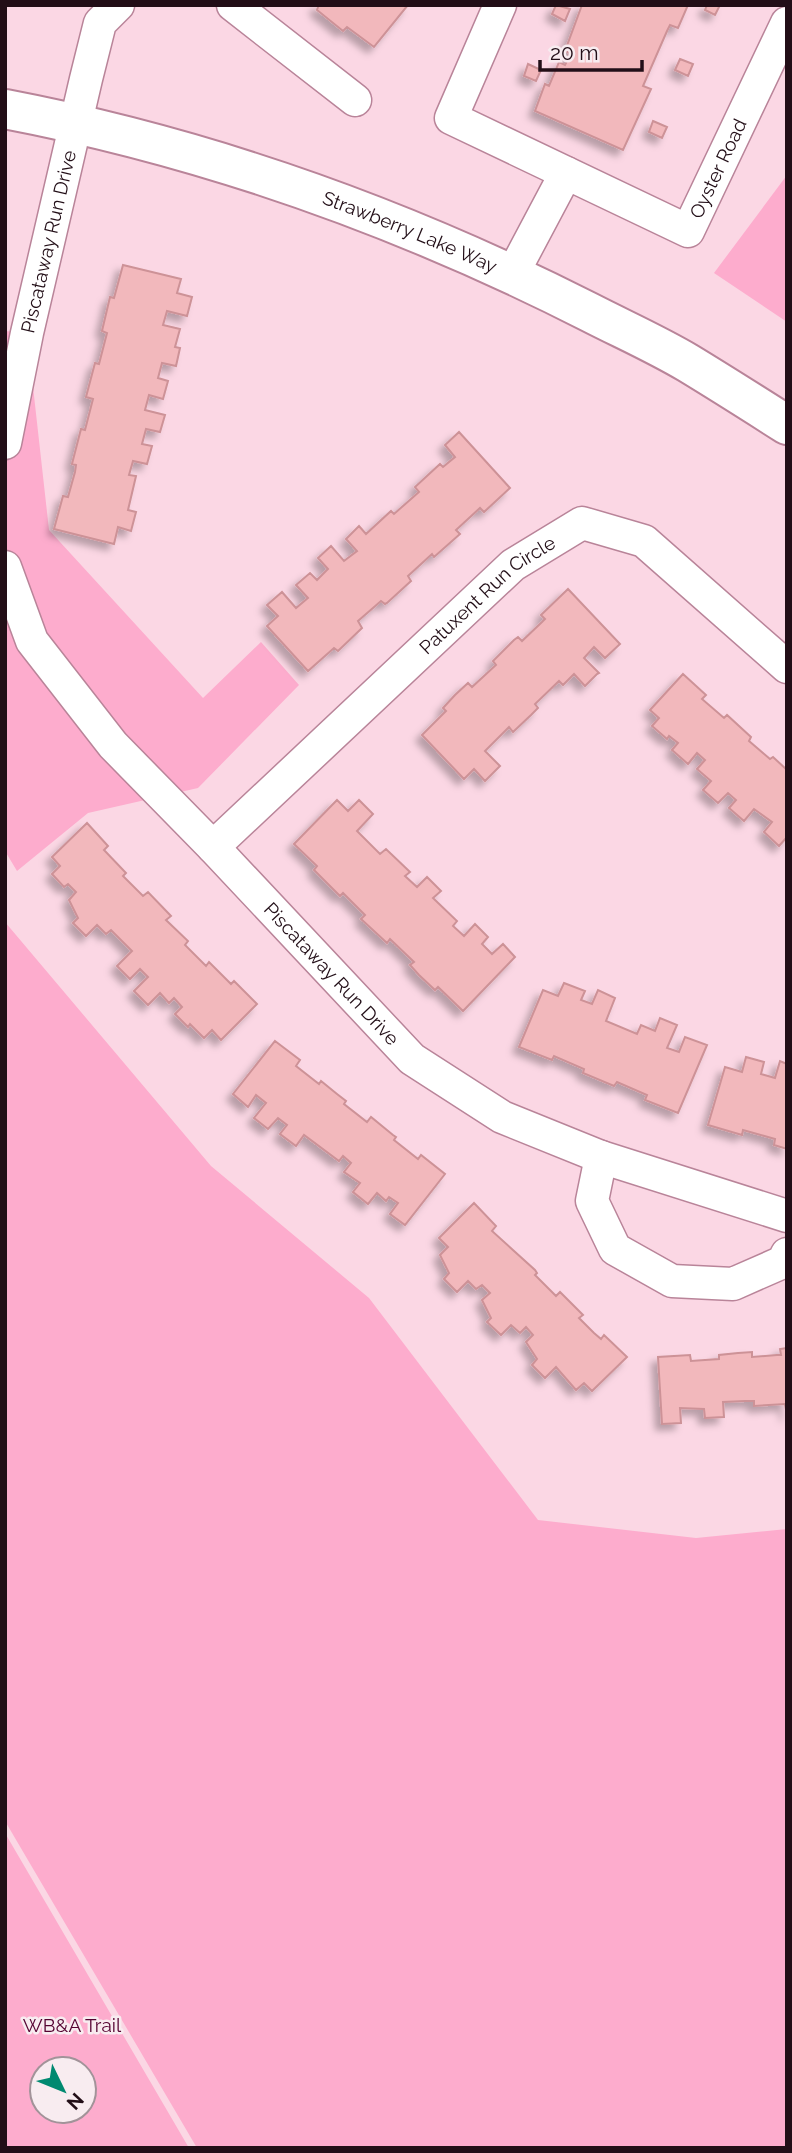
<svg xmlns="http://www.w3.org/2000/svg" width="792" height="2153" font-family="Raleway,sans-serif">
<defs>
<filter id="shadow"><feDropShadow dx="-6" dy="6" stdDeviation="3.5" flood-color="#0004"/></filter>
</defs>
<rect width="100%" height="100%" fill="#fbd7e4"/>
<path fill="#fdaccd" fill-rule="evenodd" d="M787 175V322L714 273Z
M5 331 27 333 49 530 203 698 261 642 299 685 198 788 88 813 17 871 5 851Z
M5 922 211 1166 369 1298 538 1520 696 1538 787 1529V2148H197L5 1821Z
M5 1833 189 2148H5ZM42 2069H84V2111H42Z"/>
<path fill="#f2b8bc" stroke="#cd9297" stroke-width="2" filter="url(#shadow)" d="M316 5H408L374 47 347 27 343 31 317 10 318 7Z
M556 5 570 9 565 21 552 14Z
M582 5H688L678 28 670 25 667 31 643 86 651 89 623 150 535 111 545 84 549 86 559 62 565 65 566 63 570 53 565 51Z
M707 5H720L715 15 705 10Z
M680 59 693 64 688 76 675 70Z
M528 64 541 70 536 81 524 76Z
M653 121 667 127 662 138 649 132Z
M123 265 181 279 177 293 192 297 187 316 167 311 163 325 180 329 175 347 180 348 176 366 162 363 158 378 168 381 163 399 149 395 145 410 165 415 160 432 146 429 142 444 152 446 147 464 133 461 129 475 136 476 128 510 136 512 131 531 118 527 114 544 54 529 63 496 68 497 75 472 76 465 72 464 73 460 81 429 85 430 93 399 86 397 95 363 99 364 107 333 102 331 110 297 114 298Z
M459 432 510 488 484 512 480 508 456 530 460 534 434 557 432 554 408 576 411 581 387 603 385 604 381 601 358 621 362 628 338 651 334 648 308 671 267 626 278 616 267 605 282 592 296 608 308 598 296 585 310 573 317 580 328 569 318 558 331 546 344 561 357 551 346 539 359 526 366 534 391 511 394 514 411 499 419 492 415 487 440 464 443 467 455 457 445 445Z
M568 589 620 644 605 658 594 647 584 658 599 673 597 674 585 686 574 674 563 685 559 681 535 704 538 708 531 715 513 732 509 727 485 751 500 766 485 781 474 769 464 779 422 735 446 711 443 708 455 695 468 683 472 687 496 665 493 661 514 640 518 637 522 641 542 622 545 619 541 615Z
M683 674 706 695 702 699 724 718 727 715 751 737 749 741 770 759 773 757 787 770V837L779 846 764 832 772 822 754 809 744 821 729 808 736 800 728 793 718 803 703 790 711 781 697 769 705 760 697 753 688 764 672 750 678 743 669 736 667 739 652 726 659 718 650 710Z
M337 800 348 811 359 800 373 814 357 831 380 854 386 849 410 872 405 876 417 887 427 877 441 891 433 898 457 921 453 926 464 936 475 924 488 937 482 944 492 954 503 944 515 957 463 1011 438 987 435 990 419 975 410 965 414 962 390 939 387 943 361 919 365 915 343 893 340 896 314 870 317 866 294 844Z
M87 823 108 846 104 850 126 873 123 876 143 896 148 892 171 916 166 920 188 941 185 945 206 966 209 962 231 984 234 981 257 1004 221 1040 212 1030 204 1038 190 1024 188 1027 175 1014 182 1007 174 998 169 1003 160 993 148 1005 134 991 148 977 140 969 130 979 117 966 132 951 111 930 106 934 97 925 86 936 73 923 78 918 69 900 76 892 68 884 64 887 52 874 60 866 52 857Z
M564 983 585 991 581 1000 592 1004 598 990 615 998 606 1021 637 1034 641 1025 655 1031 660 1018 677 1025 667 1048 679 1052 685 1037 707 1045 678 1113 645 1100 647 1095 617 1082 614 1086 583 1073 584 1069 554 1056 552 1060 519 1047 543 990 558 996Z
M275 1041 300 1060 296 1066 319 1084 321 1081 337 1094 346 1101 344 1104 367 1122 371 1117 393 1135 396 1137 394 1140 418 1159 421 1155 445 1174 405 1225 390 1214 398 1203 389 1197 386 1201 377 1193 368 1204 353 1192 360 1183 344 1172 351 1163 343 1156 339 1161 304 1135 296 1146 280 1134 287 1125 278 1118 268 1129 254 1118 266 1103 256 1095 248 1107 233 1094Z
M746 1057 764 1062 761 1074 775 1078 780 1061 787 1064V1149L774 1145 775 1139 743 1130 742 1135 708 1125 725 1067 742 1072Z
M474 1203 496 1226 492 1231 535 1270 537 1273 535 1275 556 1296 560 1292 583 1315 579 1318 594 1333 601 1339 604 1335 627 1357 592 1391 584 1383 576 1390 556 1367 545 1378 532 1365 537 1359 526 1342 533 1335 526 1327 520 1333 511 1325 501 1335 487 1322 491 1318 482 1300 490 1293 482 1285 476 1289 468 1281 457 1292 444 1279 449 1273 440 1255 448 1247 439 1238Z
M787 1348V1416L785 1404 754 1406V1401H745L723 1402 724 1417 705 1418 704 1409 680 1408 681 1423 662 1424 658 1357 690 1355 691 1361 719 1359V1355L738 1353 752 1352V1357L777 1355H781L780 1349Z"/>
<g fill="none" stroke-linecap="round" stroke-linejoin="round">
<defs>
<g id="street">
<path d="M233 5 355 100"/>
<path id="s1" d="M500 5 451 118 688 231 787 23"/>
<path d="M513 273 566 173"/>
<path id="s2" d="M5 443 27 333 86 79 100 23 118 5"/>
<path id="s3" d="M5 567 32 641 113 745 213 847 412 1059 502 1117 601 1157 787 1216"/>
<path id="s4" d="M213 847 513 565 582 523 644 541 787 667"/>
<path d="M601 1157 592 1201 615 1249 672 1281 733 1284 783 1262 787 1254"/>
</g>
<g id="secondary">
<path id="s5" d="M5 109C209 148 404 218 589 312 622 329 656 344 688 363 721 383 754 404 787 425"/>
</g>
</defs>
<use href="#street" stroke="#b98499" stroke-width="35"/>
<use href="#secondary" stroke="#b98499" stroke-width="42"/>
<use href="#street" stroke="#fff" stroke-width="32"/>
<use href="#secondary" stroke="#fff" stroke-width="38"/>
</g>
<g text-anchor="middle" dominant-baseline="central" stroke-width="5" stroke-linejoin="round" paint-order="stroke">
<g font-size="19" fill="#220e17" stroke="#f8ecf0">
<text stroke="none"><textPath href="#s1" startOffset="455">Oyster Road</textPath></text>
<text stroke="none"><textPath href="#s5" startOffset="424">Strawberry Lake Way</textPath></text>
<text stroke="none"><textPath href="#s2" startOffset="206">Piscataway Run Drive</textPath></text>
<text stroke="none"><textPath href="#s4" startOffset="373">Patuxent Run Circle</textPath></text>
<text stroke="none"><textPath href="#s3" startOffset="527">Piscataway Run Drive</textPath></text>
</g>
<g font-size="19" fill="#550231" stroke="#f8ecf0">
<text x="72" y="2025">WB&amp;A Trail</text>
</g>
</g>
<rect width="792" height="2153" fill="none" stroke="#220e17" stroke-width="14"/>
<g transform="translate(63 2090) rotate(133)"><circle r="33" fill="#f8ecf0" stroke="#a29399" stroke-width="2"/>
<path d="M0-5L12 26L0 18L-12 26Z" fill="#008970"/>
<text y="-10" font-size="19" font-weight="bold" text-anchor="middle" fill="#220e17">N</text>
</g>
<path d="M540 60v10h102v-10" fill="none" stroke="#220e17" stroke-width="3.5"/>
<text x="550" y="60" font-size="21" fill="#220e17" stroke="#f8ecf0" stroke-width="5" paint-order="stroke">20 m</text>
</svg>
